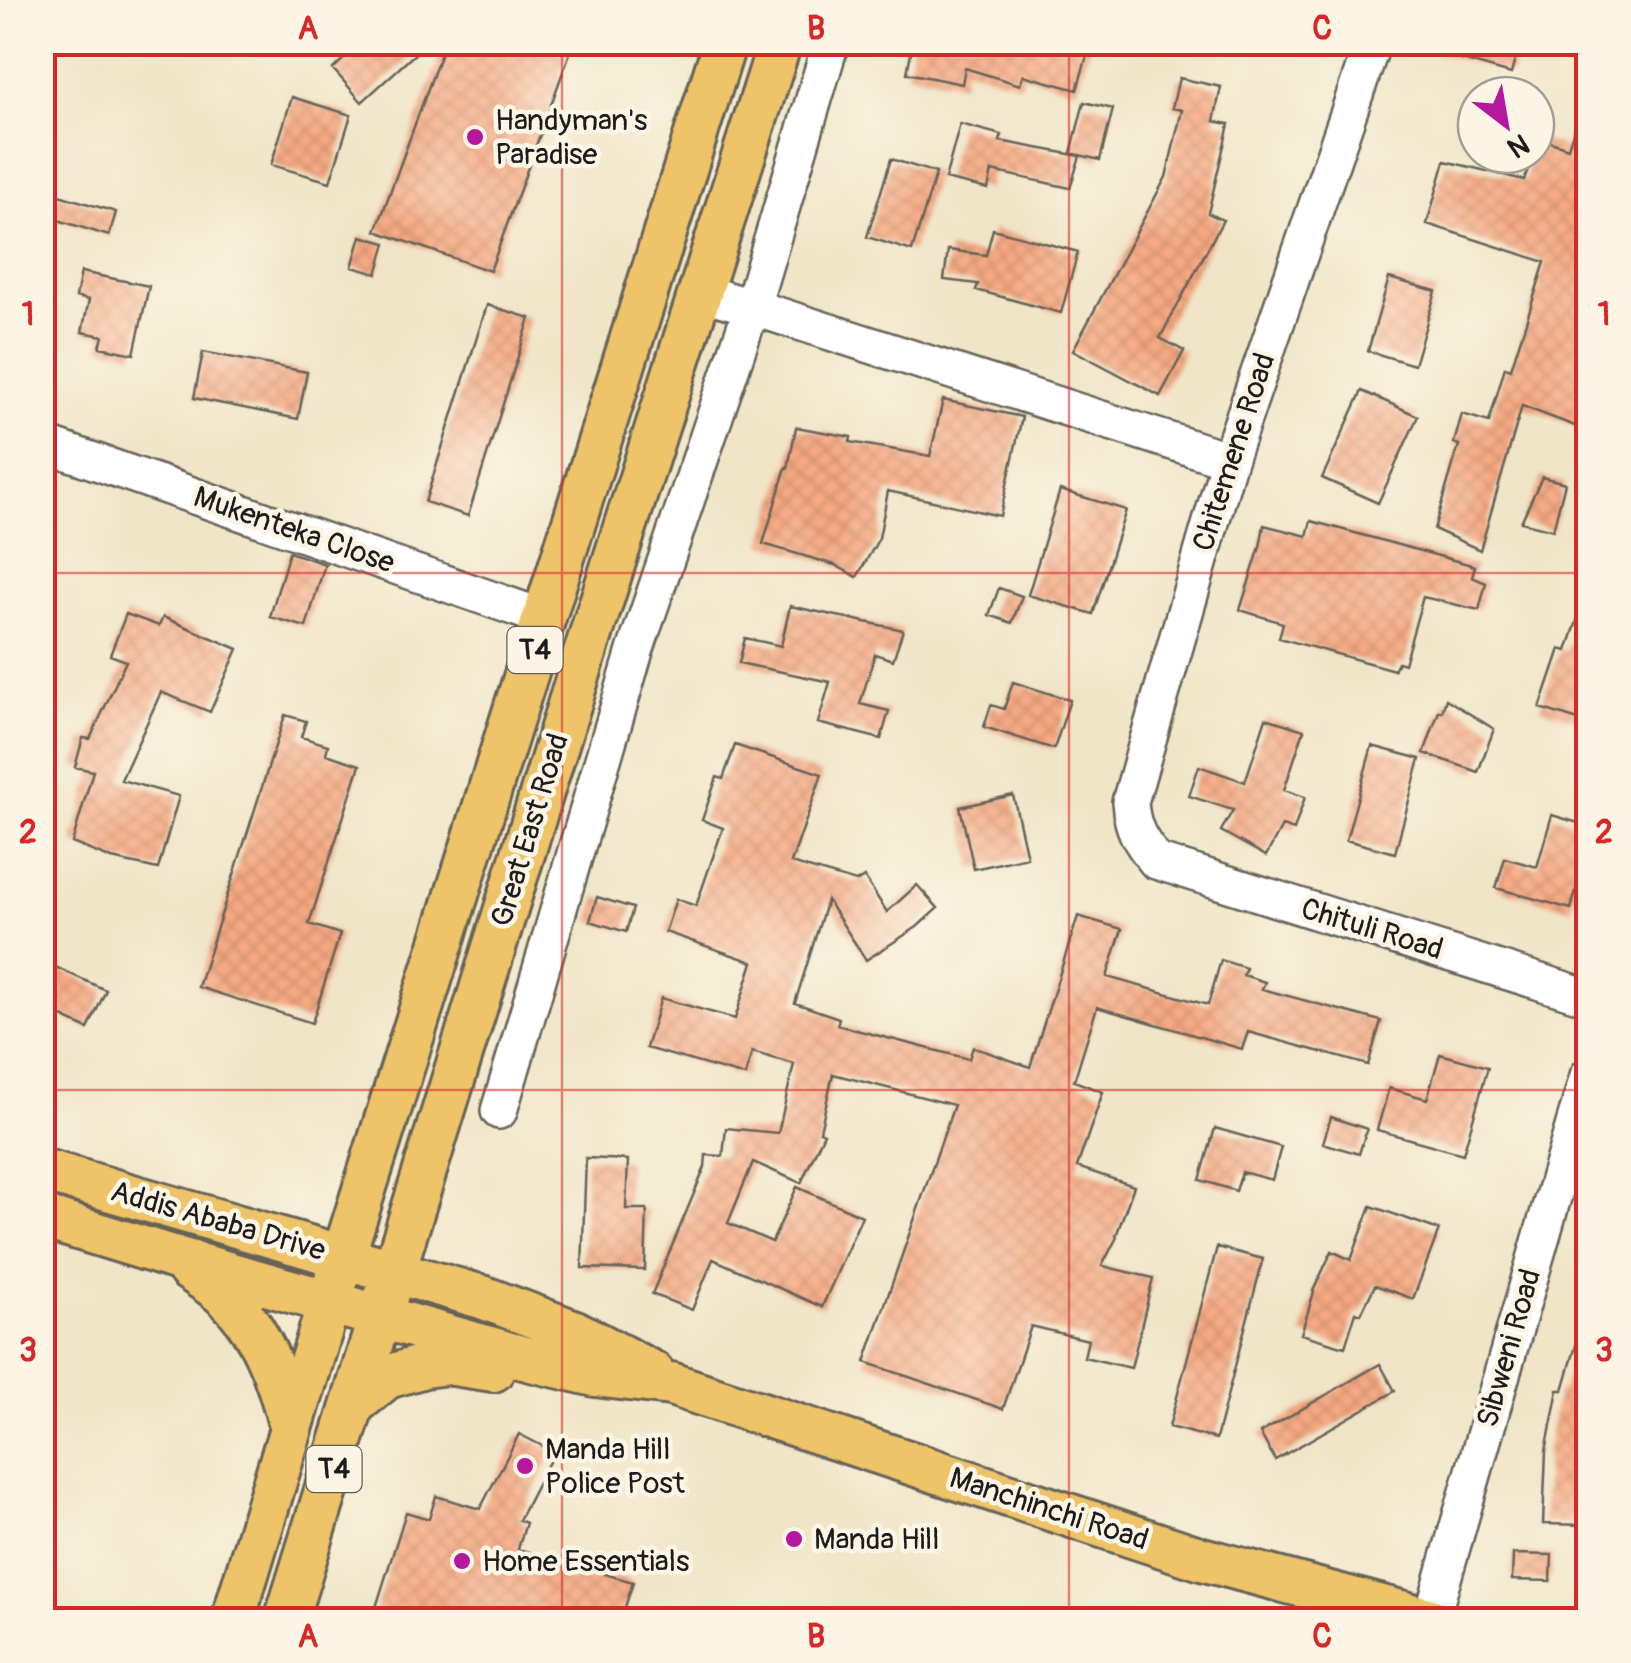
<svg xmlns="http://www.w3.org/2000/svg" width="1631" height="1663" font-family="Pangolin,sans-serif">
<defs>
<pattern id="building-cross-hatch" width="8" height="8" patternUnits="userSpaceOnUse" patternTransform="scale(2.5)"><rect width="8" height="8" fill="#f6a982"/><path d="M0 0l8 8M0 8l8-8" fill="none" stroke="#d29170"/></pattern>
</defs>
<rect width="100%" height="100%" fill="#fcf5e5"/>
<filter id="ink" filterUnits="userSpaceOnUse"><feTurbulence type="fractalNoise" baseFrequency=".01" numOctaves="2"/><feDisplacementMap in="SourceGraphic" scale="20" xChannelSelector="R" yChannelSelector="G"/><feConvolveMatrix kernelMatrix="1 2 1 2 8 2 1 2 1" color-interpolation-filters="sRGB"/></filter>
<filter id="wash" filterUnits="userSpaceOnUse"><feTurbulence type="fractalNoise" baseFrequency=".0048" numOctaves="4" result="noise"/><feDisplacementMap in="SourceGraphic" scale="40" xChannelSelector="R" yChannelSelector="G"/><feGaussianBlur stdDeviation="2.25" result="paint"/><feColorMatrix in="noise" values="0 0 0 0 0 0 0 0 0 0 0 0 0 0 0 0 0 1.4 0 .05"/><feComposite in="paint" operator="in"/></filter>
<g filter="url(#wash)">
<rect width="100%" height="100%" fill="#f0e5c7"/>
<g id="blocks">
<path fill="url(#building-cross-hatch)" d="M361 42H428L362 102 333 69Z
M445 42H574L490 271 376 231Z
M913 42H1091L1077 90 1023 75 1020 85 965 68 962 84 907 73Z
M1425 42H1520L1511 74 1424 49Z
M1179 78 1221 87 1214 121 1229 124 1208 213 1223 220 1160 338 1184 351 1160 396 1073 350 1166 177 1182 110 1172 108Z
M292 97 351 115 330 182 271 165Z
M1583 100H1588V431L1522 406 1480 550 1434 529 1459 445 1454 443 1462 414 1489 422 1505 367 1511 369 1545 262 1427 224 1445 161 1524 180 1533 155H1536L1539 138 1568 148Z
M1084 102 1113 109 1100 160 1071 153Z
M960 124 1002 135 1000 141 1080 156 1070 188 992 171 988 189 945 179Z
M891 159 936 173 912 251 867 237Z
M42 190 116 212 109 236 42 215Z
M993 229 1078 252 1061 313 976 290 978 284 944 280 948 250 986 255Z
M361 236 386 243 377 274 352 267Z
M81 272 149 286 134 354 100 347 103 336 82 332 89 300 76 297Z
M1389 278 1436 291 1414 365 1368 351Z
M487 305 530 318 468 516 425 502Z
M203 352 307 372 298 419 194 398Z
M1362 391 1418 416 1378 503 1322 478Z
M943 400 1022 417 1000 516 888 491 879 538 857 577 835 565 763 544 786 467 788 468 796 427 851 437 850 442 930 456Z
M1542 477 1565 483 1553 530 1521 522Z
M1060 490 1126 510 1093 614 1028 595Z
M1311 521 1475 566 1472 577 1486 583 1479 610 1423 597 1404 664 1398 662 1394 670 1279 638 1283 623 1240 610 1260 547 1264 525 1307 536Z
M289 552 325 564 306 627 270 617Z
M999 588 1022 596 1012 623 989 615Z
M1584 600 1588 601V723L1540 708 1560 649 1567 651Z
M790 606 903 630 893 660 875 654 860 704 889 711 881 739 818 723 830 682 739 663 745 638 781 646Z
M126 614 159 626 163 617 238 649 210 712 161 692 121 780 179 796 158 869 112 859 72 843 93 771 75 767 83 738 90 739 126 661 110 655Z
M1013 682 1070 700 1054 749 984 727 991 705 1004 709Z
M1446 699 1494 729 1478 772 1424 753 1439 711 1442 712Z
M285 715 306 721 301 737 328 745 326 754 360 765 309 924 340 934 312 1023 198 987Z
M1266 718 1304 730 1284 790 1305 797 1294 830 1282 826 1266 856 1221 831 1233 810 1189 796 1199 766 1245 782Z
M735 745 822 774 791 863 856 882 864 877 887 912 917 885 938 908 917 927 866 960 827 900 795 1003 839 1018 837 1025 969 1059 973 1047 1030 1067 1078 916 1122 929 1107 977 1208 1005 1221 960 1246 968 1243 975 1265 982 1262 989 1381 1021 1368 1065 1248 1032 1242 1049 1097 1007 1074 1081 1103 1092 1077 1167 1134 1186 1116 1236 1117 1237 1102 1266 1153 1278 1131 1368 1084 1357 1088 1340 1031 1326 1003 1409 865 1362 954 1105 833 1074 820 1131 824 1133 801 1183 753 1162 728 1223 772 1242 797 1187 862 1216 822 1307 713 1259 692 1310 652 1294 705 1167 706 1155 723 1156 726 1128 778 1133 794 1064 752 1052 745 1076 646 1048 661 998 735 1019 753 962 665 932 676 899 696 906 723 828 702 820 717 777 723 779Z
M1372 746 1420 759 1395 853 1346 840Z
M1013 795 1027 857 974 869 960 807Z
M1552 815 1588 826V846L1571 909 1496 888 1505 858 1537 867Z
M597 897 633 908 626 932 590 921Z
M42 961 106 990 88 1029 42 1008Z
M1440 1054 1488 1067 1463 1154 1377 1130 1389 1088 1427 1099Z
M1331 1117 1367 1129 1359 1154 1323 1143Z
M1215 1128 1281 1147 1272 1180 1242 1172 1236 1191 1200 1180Z
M586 1158 628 1160 626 1209H647L645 1270 582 1268Z
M1371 1206 1439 1230 1413 1299 1375 1285 1361 1314 1356 1312 1345 1347 1301 1334 1314 1292 1313 1291 1332 1251 1351 1260Z
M1217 1247 1263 1259 1216 1439 1169 1427Z
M1582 1325 1588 1326V1525L1543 1524 1546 1451 1558 1390H1563Z
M1380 1364 1395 1391 1275 1460 1260 1433Z
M519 1434 554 1452 519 1520 526 1523 518 1549 633 1582 621 1620H372L406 1512 429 1519 436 1496 480 1509Z
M1513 1554 1552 1555 1551 1581 1512 1580Z"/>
</g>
</g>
<g filter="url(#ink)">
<use href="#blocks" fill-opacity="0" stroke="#666258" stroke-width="2.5"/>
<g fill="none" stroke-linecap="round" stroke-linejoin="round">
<defs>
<path id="minor" d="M1373 42 1229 460 1130 802C1132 829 1140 841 1156 861L1588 997
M702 293 752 307 1229 460
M42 443 545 618
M499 1111 635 651 752 307 831 42
M1431 1620 1588 1076"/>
<path id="major" d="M42 1170 482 1297 575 1332 653 1373
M42 1217 172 1257 531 1360 595 1375 671 1384 1202 1559 1431 1620
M189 1269C200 1277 212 1284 222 1293 261 1328 279 1379 291 1428
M354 1404 387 1377 424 1366 447 1363 493 1370
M233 1620 343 1257 725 42
M286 1620 592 631 780 42"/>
</defs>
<use href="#minor" stroke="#666258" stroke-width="40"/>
<use href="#major" stroke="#666258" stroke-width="48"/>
<use href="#minor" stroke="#fff" stroke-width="35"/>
<use href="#major" stroke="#efc469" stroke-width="42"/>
</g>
</g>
<path fill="none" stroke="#d62828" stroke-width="2.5" stroke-opacity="0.55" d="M562 42V1620M1069 42V1620M42 573H1588M42 1090H1588"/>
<g fill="#b5179e" stroke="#fcf5e5" stroke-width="4">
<circle cx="475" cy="137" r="10"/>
<circle cx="525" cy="1466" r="10"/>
<circle cx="794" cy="1539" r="10"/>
<circle cx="462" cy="1561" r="10"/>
</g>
<g text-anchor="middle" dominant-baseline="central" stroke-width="9" stroke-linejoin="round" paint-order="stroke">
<g fill="#fcf5e5" stroke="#5f5d58" stroke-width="2.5">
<rect x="507.5" y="627" width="55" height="46" rx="8"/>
<rect x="306.5" y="1446" width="55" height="46" rx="8"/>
</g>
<g font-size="28" font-weight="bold" fill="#1c1c1c">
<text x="535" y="650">T4</text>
<text x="334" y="1469">T4</text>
</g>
<g font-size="30" fill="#1c1c1c" stroke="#fcf5e5" text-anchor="start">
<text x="495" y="120">Handyman's<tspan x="495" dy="34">Paradise</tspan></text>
<text x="545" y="1449">Manda Hill<tspan x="545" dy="34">Police Post</tspan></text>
<text x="814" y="1539">Manda Hill</text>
<text x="482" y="1561">Home Essentials</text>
</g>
<g font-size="30" fill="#1c1c1c" stroke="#fcf5e5">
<text transform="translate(1234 452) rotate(-72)">Chitemene Road</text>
<text transform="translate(294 530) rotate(19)">Mukenteka Close</text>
<text transform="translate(530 830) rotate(-73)">Great East Road</text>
<text transform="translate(1372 929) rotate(17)">Chituli Road</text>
<text transform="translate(218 1221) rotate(16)">Addis Ababa Drive</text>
<text transform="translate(1509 1348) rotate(-74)">Sibweni Road</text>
<text transform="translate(1049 1509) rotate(18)">Manchinchi Road</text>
</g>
</g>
<rect width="1631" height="1663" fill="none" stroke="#fcf5e5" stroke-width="110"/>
<g transform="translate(1506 125) rotate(149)"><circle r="48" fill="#fcf5e5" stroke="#a29e95" stroke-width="2.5"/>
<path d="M0-8L18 38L0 25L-18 38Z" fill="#b5179e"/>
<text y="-15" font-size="28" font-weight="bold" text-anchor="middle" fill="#1c1c1c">N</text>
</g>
<rect x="55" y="55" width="1521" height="1553" fill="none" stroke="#d62828" stroke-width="4"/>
<g font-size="32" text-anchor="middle" font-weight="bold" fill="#d62828">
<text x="308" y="39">A</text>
<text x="816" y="39">B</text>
<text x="1322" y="39">C</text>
<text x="28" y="325">1</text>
<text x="1604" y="325">1</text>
<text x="28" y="843">2</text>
<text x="1604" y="843">2</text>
<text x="28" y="1361">3</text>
<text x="1604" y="1361">3</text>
<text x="308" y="1647">A</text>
<text x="816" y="1647">B</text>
<text x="1322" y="1647">C</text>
</g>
</svg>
